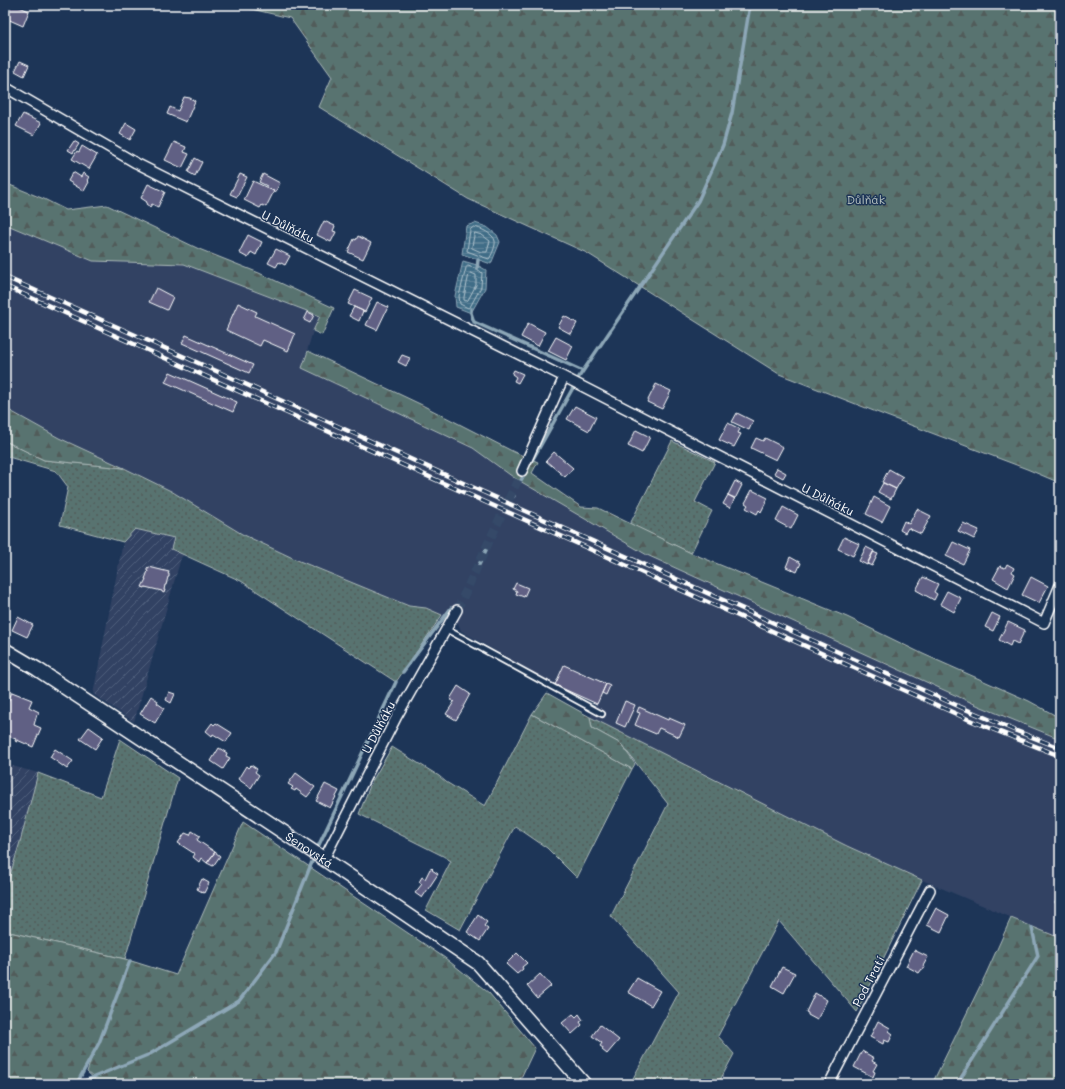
<svg xmlns="http://www.w3.org/2000/svg" width="1065" height="1089" font-family="Mali,sans-serif">
<defs>
<pattern id="industrial-furrows" width="10" height="10" patternUnits="userSpaceOnUse"><rect width="10" height="10" fill="#314264"/><path d="M-1 1l2-2M0 10L10 0M9 11l2-2" fill="none" stroke="#505e7b"/></pattern>
<pattern id="grass-dots" width="8" height="8" patternUnits="userSpaceOnUse"><rect width="8" height="8" fill="#597370"/><path d="M2 2h.1M6 6h.1" fill="none" stroke="#515c5a" stroke-width="1.8" stroke-linecap="round"/></pattern>
<pattern id="forest-firs" width="22" height="20" patternUnits="userSpaceOnUse"><rect width="22" height="20" fill="#597370"/><path d="M5 1l3.5 6h-7zM16 11l3.5 6h-7z" fill="#515c5a"/></pattern>
<pattern id="water-rules" width="6" height="5" patternUnits="userSpaceOnUse"><rect width="6" height="5" fill="#416d87"/><path d="M0 2.5h6" fill="none" stroke="#5e8399"/></pattern>
</defs>
<rect width="100%" height="100%" fill="#1d3557"/>
<filter id="ink" filterUnits="userSpaceOnUse"><feTurbulence type="fractalNoise" baseFrequency=".025" numOctaves="2"/><feDisplacementMap in="SourceGraphic" scale="8" xChannelSelector="R" yChannelSelector="G"/><feConvolveMatrix kernelMatrix="1 2 1 2 8 2 1 2 1" color-interpolation-filters="sRGB"/></filter>
<g filter="url(#ink)">
<path fill="#314264" d="M5 224 93 261 184 264 320 316 313 331 302 368 473 448 513 477 647 555 979 706 1060 739V938L922 880 847 846 590 717 596 704 555 685 461 631 458 623 426 608 409 606 297 560 242 534 171 491 59 438 5 408Z"/>
<path fill="url(#industrial-furrows)" d="M135 529 174 538 171 549 184 555 181 558 134 722 93 694 123 542Z
M5 764 38 773 20 842 5 892Z"/>
<path fill="url(#grass-dots)" stroke="#acb9b8" d="M5 441 44 460 124 468 171 491 242 534 297 560 409 606 426 608 442 615 396 682 241 581 171 549 174 538 135 529 123 542 60 525 68 487 56 471 5 456Z
M672 441 715 462 695 502 712 511 691 553 630 524Z
M532 714 632 769 577 878 547 848 515 826 460 930 426 910 451 861 443 856 359 814 371 783 392 747 439 776 446 782 485 806Z
M590 717 847 846 922 880 857 1012 779 921 718 1036 734 1054 718 1084H630L679 992 611 916 668 804 621 744 592 728Z
M120 739 178 778 125 959 5 931V892L20 842 38 773 101 797Z"/>
<path fill="url(#forest-firs)" stroke="#acb9b8" fill-rule="evenodd" d="M243 5H1060V483L1027 469 884 415 779 374 587 253 468 199 319 107 332 77 290 18 247 8Z
M5 183 44 199 66 210 107 205 199 249 259 273 334 308 322 335 313 331 320 316 184 264 93 261 5 224Z
M308 351 420 404 514 452 538 462 532 473 581 507 598 508 691 553 847 617 923 654 1029 701 1060 718V739L979 706 647 555 513 477 473 448 302 368Z
M5 408 59 438 124 468 44 460 5 441Z
M547 693 590 717 592 728 621 744 635 764 632 769 532 714Z
M243 822 445 958 489 993 535 1048 518 1084H5V931L125 959 176 975ZM92 1056 87 1072 95 1079 93 1077 78 1083Z
M1011 918 1060 938V1084H932L985 976Z"/>
<path fill="url(#water-rules)" stroke="#8da7b7" d="M475 223 487 227 497 235 500 242 491 264 462 254 466 226Z
M463 261 477 265 486 270 485 288 471 313 456 307 455 296Z"/>
<g fill="none" stroke-linecap="round" stroke-linejoin="round">
<path stroke="#b3c5cf" stroke-width="1" d="M474 227C480 228 494 234 495 241 496 245 492 255 489 259L480 256 467 251 470 230Z
M475 233 482 235 490 241 487 252H481L472 248Z
M468 266C473 268 479 269 482 273L481 287 470 307 468 308 460 304 459 296 466 268Z
M471 273 476 275V285L468 300 466 301 464 300V297L469 274Z"/>
<path stroke="#8da7b7" stroke-width="3.5" d="M477 269 478 260
M471 309V313L474 322 583 371
M579 377 698 201 723 145 732 113 750 5
M520 482 574 386
M513 497 514 496
M478 567 487 548
M403 672 451 608
M316 851 396 682
M1056 902 1058 900
M5 1050 7 1052 5 1084
M77 1083 99 1043 130 961
M77 1084 150 1054 239 1001 276 952 312 862
M957 1084 1038 956 1032 928"/>
</g>
<path fill="#616184" stroke="#fff" d="M5 5H15L29 11 23 26 5 18Z
M20 61 29 65 24 76 15 71Z
M184 97 190 98 195 101 186 122 167 114 170 107 178 111Z
M23 114 41 123 34 135 16 126Z
M126 123 136 129 130 140 120 134Z
M74 141 79 144 73 153 68 150Z
M174 142 186 147 184 152 189 154 182 168 165 160Z
M82 146 97 155 89 169 72 159 77 151 79 152Z
M195 158 202 162 195 176 188 172Z
M73 172 81 177 83 173 89 177 87 180 89 182 84 191 68 181Z
M240 174 247 177 237 197 230 194Z
M263 174 280 183 275 193 272 190 267 188V186L259 182Z
M253 181 274 191 266 207 262 205 260 208 244 200Z
M148 184 165 192 158 207 152 204 150 207 146 204 147 202 141 198Z
M324 221 335 226 333 231 336 232 331 242 317 235Z
M248 235 262 242 256 255 251 252 248 258 239 253Z
M358 236 371 243 363 259 348 252 354 239 356 240Z
M276 249 290 256 285 265 279 262 276 267 268 263Z
M156 288 173 297 167 310 149 302Z
M355 290 372 298 365 312 348 304Z
M377 302 388 307 377 330 366 325Z
M238 303 257 312 255 316 295 334 288 351 263 340 260 346 226 330Z
M354 307 363 311 359 321 349 316Z
M308 312 314 315 310 323 304 320Z
M564 316 577 323 571 334 558 327Z
M528 323 545 332 538 346 521 337Z
M186 335 253 365 249 373 182 343Z
M556 337 573 346 566 360 548 351Z
M402 355 410 358 406 366 398 362Z
M514 370 523 374 518 383 514 381 516 377 512 374Z
M170 372 237 402 233 412 165 382Z
M656 384 671 391 662 409 647 402Z
M575 406 596 417 589 431 567 419Z
M737 413 753 421 749 430 732 422Z
M728 423 740 429 738 433 741 434 734 447 719 440Z
M636 430 650 437 642 453 628 446Z
M756 438 763 441 765 438 783 447 776 460 751 448Z
M554 452 573 468 565 477 546 461Z
M777 468 786 473 783 478 774 473Z
M889 469 903 477 896 489 882 482Z
M735 481 742 485 735 499 728 495Z
M883 483 896 489 891 499 878 492Z
M752 490 768 498 761 512 759 510 757 514 746 508 748 505 745 503Z
M728 495 735 498 730 508 723 504Z
M874 497 890 506 882 522 866 514Z
M783 507 798 515 791 529 776 521Z
M917 509 931 516 921 534 908 528 905 533 900 530 904 521 909 524Z
M963 523 979 530 974 539 958 531Z
M844 537 859 544 853 556 838 549Z
M953 542 970 550 963 564 946 556Z
M866 547 874 551 867 565 859 561Z
M873 552 878 554 872 566 867 564Z
M790 557 801 563 797 572 786 567Z
M1007 564 1014 568 1012 572 1015 574 1008 588 993 579 1000 566 1005 568Z
M149 567 169 572 168 574H169V577H168L166 585H165L164 590H165L164 593 162 592V591L145 587V588L142 587 146 579H145L148 571H147V568L149 569Z
M923 577 938 584 934 592 937 594 934 600 916 590Z
M1031 577 1048 586 1039 603 1022 595Z
M516 583 528 588 524 597 516 594 517 591 513 589Z
M947 591 961 598 954 612 940 604Z
M992 613 1000 617 993 631 985 627Z
M18 617 33 625 27 637 12 630Z
M1008 622 1025 630 1018 644 1012 641 1010 646 999 640Z
M564 665 606 684 597 704 555 685Z
M606 684 610 686 606 695 602 693Z
M1060 685V700L1054 697Z
M458 686 470 694 463 707H464L456 720 446 714 454 702 450 699Z
M12 692 32 700 29 707 39 712 38 715 37 714 34 725 41 728 33 747 17 740V742L15 741 16 739 5 735V709Z
M169 692 175 694 171 703 166 700Z
M151 696 158 701 157 703 164 708 155 723 140 714Z
M625 701 635 705 625 727 616 723Z
M639 707 668 720 669 718 685 725 679 737 659 728 656 734 635 725 640 713 637 712Z
M212 723 214 725 216 723 232 733 226 742 213 734 212 736 206 731Z
M89 727 103 737 95 749 80 739Z
M219 748 227 753 226 756 230 758 223 769 211 761Z
M55 749 73 761 67 769 50 757Z
M251 765 257 769 255 772 259 775 251 788 238 779 246 766 248 768Z
M296 773 315 787 307 797 296 789 295 791 291 789 293 787 288 784Z
M325 784 339 791 330 808 316 801Z
M192 831 200 836 197 840 215 852 207 863 201 858 199 862 193 857 195 854 178 843 185 833 190 835Z
M215 852 220 856 213 866 207 863Z
M432 868 433 869 432 870 438 874 422 898 415 893 422 884 419 882 422 877 425 879 430 869H431Z
M202 879 209 883 204 893 197 889Z
M936 908 949 915 941 932 927 925Z
M478 915 487 922 484 926 488 929 480 941 467 932Z
M914 950 928 957 923 966 925 967 924 969H922L919 973 906 966Z
M517 953 527 963 522 967 523 969 517 974 506 964Z
M782 967 795 973 784 993 772 986Z
M540 974 551 986 537 998 527 986Z
M637 978 660 991 651 1006 628 992Z
M815 993 827 1000 817 1020 808 1015V1013L806 1012Z
M573 1014 576 1017 579 1014 583 1020 580 1022 582 1025 572 1034 562 1023Z
M878 1021 890 1028 889 1031 893 1034 889 1042 884 1040 883 1044 870 1037Z
M600 1025 619 1040 607 1054 602 1050 603 1048 600 1046 602 1043 592 1036Z
M862 1051 874 1058 872 1061 877 1064 873 1071 875 1072 873 1077 854 1067Z"/>
<g fill="none" stroke-linecap="round" stroke-linejoin="round">
<path stroke="#344968" stroke-width="9" stroke-dasharray="9 4.5" stroke-linecap="butt" d="M457 610 522 471"/>
<defs>
<path id="lane" d="M446 629 602 714"/>
<path id="street" d="M5 87 136 163 564 377 1044 623 1060 585
M522 471 564 377
M324 859 397 716 457 610
M829 1084 930 890"/>
<g id="secondary">
<path id="s1" d="M5 650 37 669 324 859 478 963 584 1084"/>
</g>
</defs>
<use href="#lane" stroke="#fff" stroke-width="8"/>
<use href="#street" stroke="#fff" stroke-width="12"/>
<use href="#secondary" stroke="#fff" stroke-width="16"/>
<use href="#lane" stroke="#1d3557" stroke-width="4.5"/>
<use href="#street" stroke="#1d3557" stroke-width="9"/>
<use href="#secondary" stroke="#1d3557" stroke-width="13"/>
<defs>
<path id="rail" d="M5 277 214 370 461 482 956 705 1014 730 1060 748
M5 286 972 721 1060 756"/>
</defs>
<use href="#rail" stroke="#fff" stroke-width="4.5"/>
<use href="#rail" stroke="#1d3557" stroke-width="3" stroke-dasharray="9" stroke-linecap="butt"/>
</g>
</g>
<g text-anchor="middle" dominant-baseline="central" stroke-width="3" stroke-linejoin="round" paint-order="stroke">
<g font-size="12" fill="#b4c0bf" stroke="#1d3557">
<text x="866" y="199">Důlňák</text>
</g>
<g font-size="12" fill="#fff" stroke="#1d3557">
<text transform="translate(288 226) rotate(27)">U Důlňáku</text>
<text transform="translate(828 499) rotate(27)">U Důlňáku</text>
<text transform="translate(378 727) rotate(-62)">U Důlňáku</text>
<text stroke="none"><textPath href="#s1" startOffset="364">Šenovská</textPath></text>
<text transform="translate(868 981) rotate(-62)">Pod Tratí</text>
</g>
</g>
<rect width="1065" height="1089" fill="none" stroke="#1d3557" stroke-width="20"/>
<rect x="10" y="10" width="1045" height="1069" fill="none" stroke="#fff" stroke-width="1.5" filter="url(#ink)"/>
</svg>
